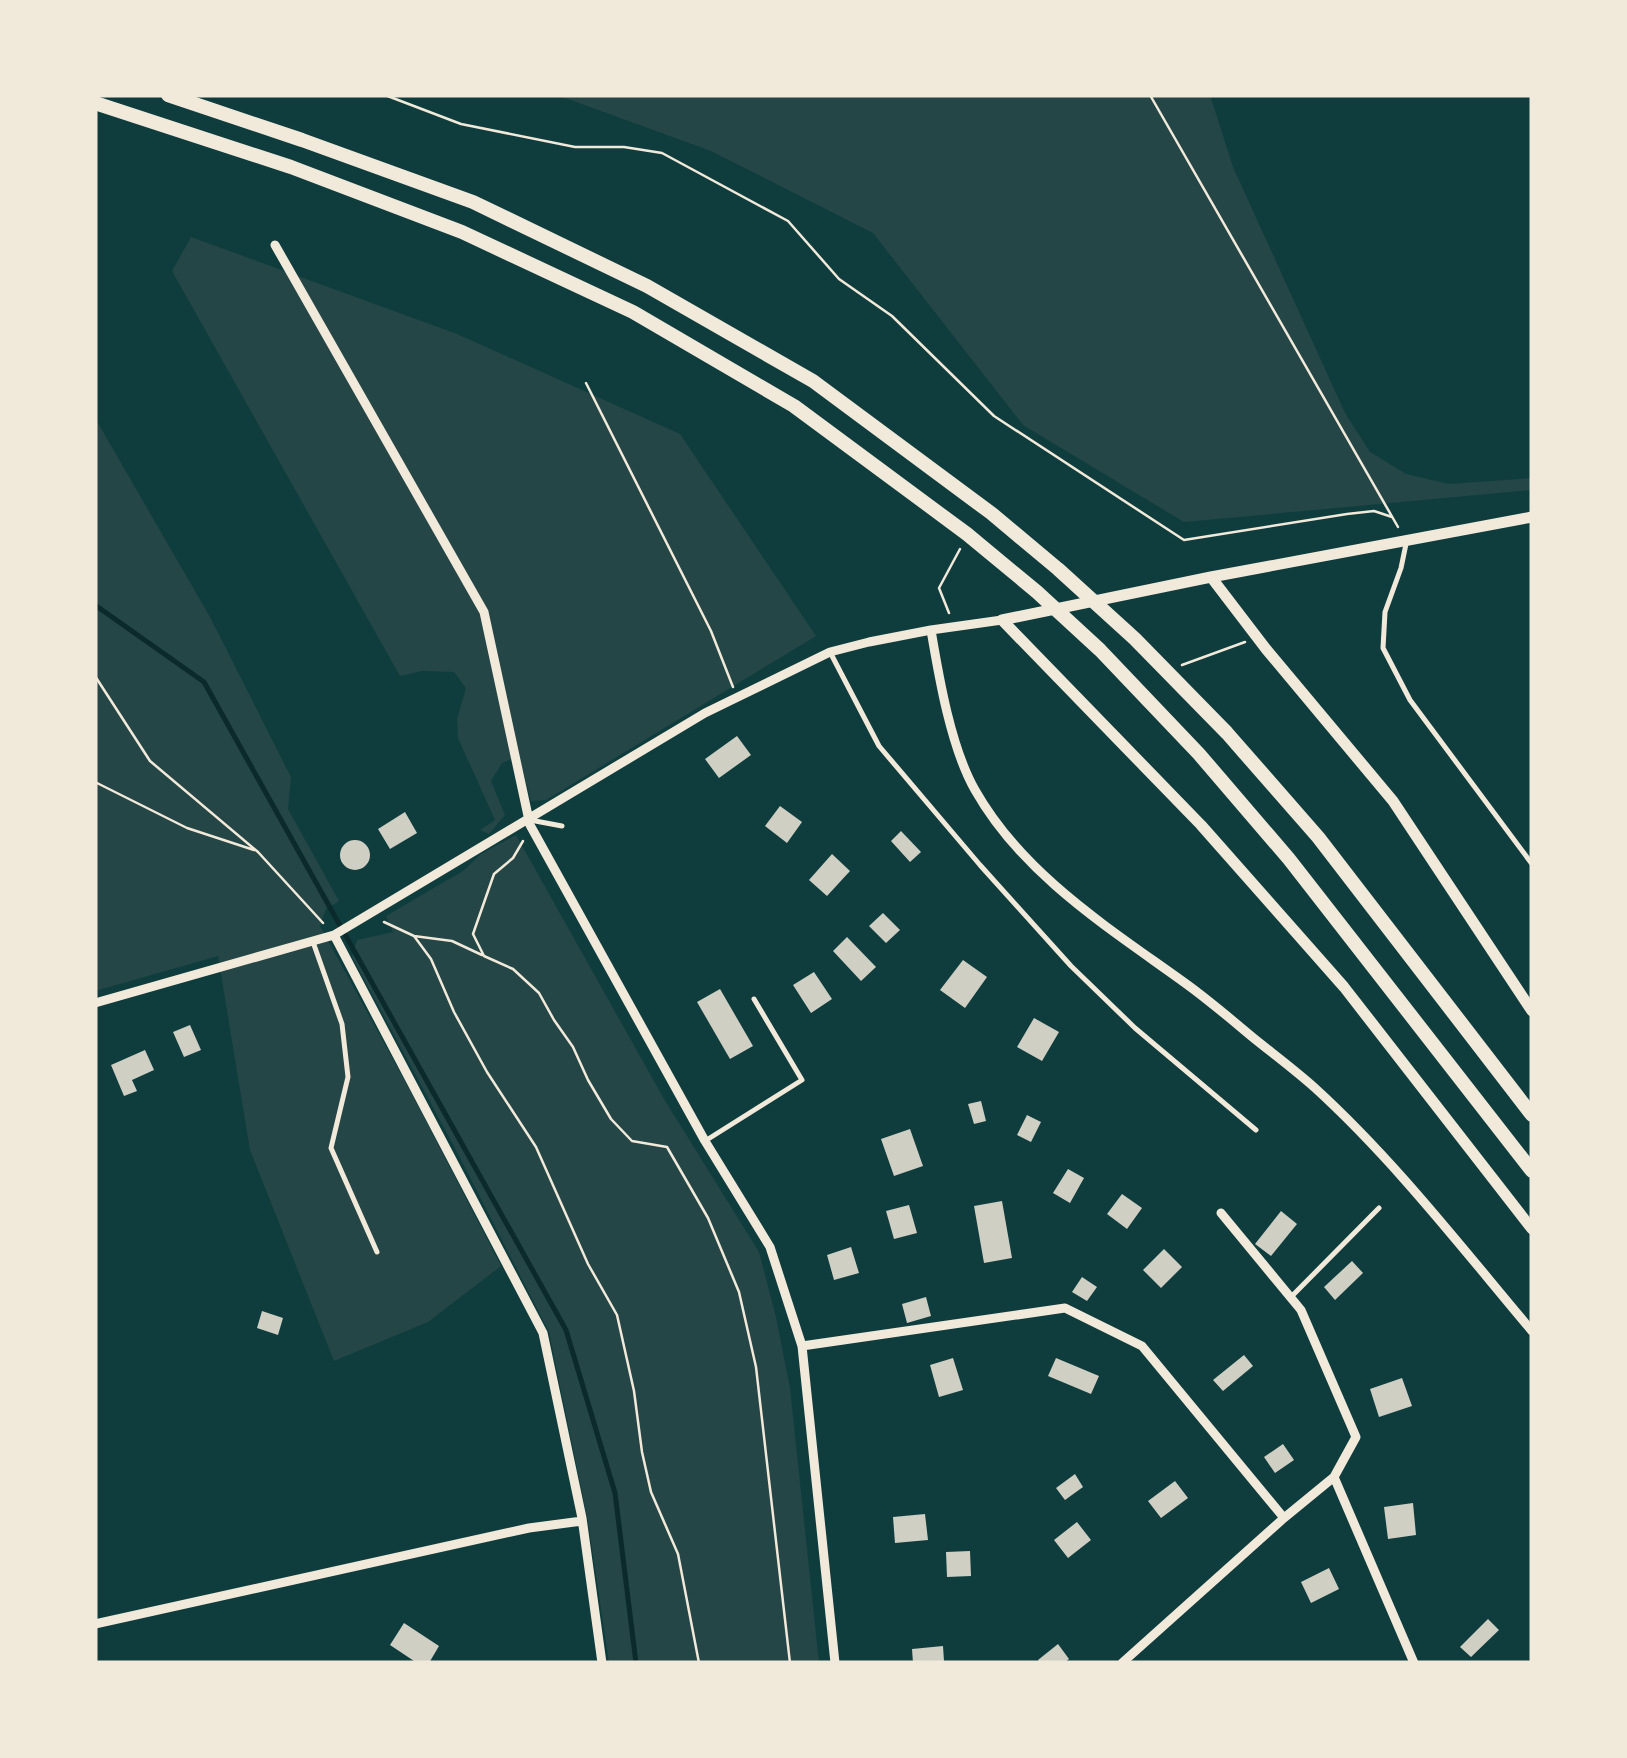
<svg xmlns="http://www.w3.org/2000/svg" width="1627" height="1758" font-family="'Sofia Sans Condensed',sans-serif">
<rect width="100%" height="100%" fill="#0f3d3e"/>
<path fill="#244646" d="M557 95H1210L1233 167 1345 413 1370 452 1406 474 1449 484 1532 478V490L1184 522 1023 425 873 233 711 151Z
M191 237 457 334 680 434 816 636 546 800 531 801 519 756 502 763 491 781 505 815 489 834 480 830 495 820 458 738 457 719 466 688 454 672 422 671 400 676 172 271Z
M95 418 210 617 291 777 288 809 339 901 326 909 320 926 412 1094 501 1266 428 1322 334 1361 250 1150 218 956 95 991Z
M516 835 664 1099 759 1252 776 1317 790 1388 819 1663H609L588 1521 549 1332 455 1148 352 957 357 940 393 932 386 916 463 871 481 854Z"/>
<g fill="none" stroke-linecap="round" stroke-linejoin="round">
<path stroke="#0a2a2b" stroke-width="5" d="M95 605 204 682 566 1330 615 1493 636 1663"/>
</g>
<path fill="#cfcfc3" d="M737 736 751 755 719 778 705 759Z
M780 806 802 822 787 843 765 826Z
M405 812 417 833 390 849 378 829Z
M901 831 921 852 910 862 891 841Z
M340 855a15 15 0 1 1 30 0a15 15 0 1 1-30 0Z
M832 854 850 871 827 896 809 880Z
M883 913 900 930 886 943 869 926Z
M847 937 876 967 861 981 833 951Z
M963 960 987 977 965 1008 940 990Z
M814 972 832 999 811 1013 793 985Z
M720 989 753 1046 730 1059 697 1002Z
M1034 1018 1059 1032 1042 1061 1017 1047Z
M190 1025 201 1050 184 1057 173 1032Z
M145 1050 154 1070 132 1080 137 1091 124 1096 111 1065Z
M981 1101 986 1121 974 1124 968 1104Z
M1027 1115 1041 1122 1031 1142 1017 1135Z
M910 1129 923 1166 894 1176 881 1139Z
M1068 1169 1084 1178 1070 1203 1053 1193Z
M1122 1194 1142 1208 1127 1229 1107 1214Z
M1002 1201 1012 1258 984 1263 974 1206Z
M909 1205 917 1233 894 1239 886 1211Z
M1281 1211 1297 1224 1271 1256 1255 1244Z
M851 1247 859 1273 834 1280 827 1255Z
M1164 1249 1182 1267 1161 1288 1143 1270Z
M1352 1261 1363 1273 1335 1300 1324 1287Z
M1082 1277 1097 1287 1087 1301 1072 1292Z
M926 1297 931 1316 907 1323 902 1304Z
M262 1311 283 1318 278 1335 257 1328Z
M1244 1355 1253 1366 1223 1391 1213 1380Z
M953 1358 963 1390 939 1397 930 1365Z
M1056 1358 1099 1376 1091 1394 1048 1376Z
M1402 1378 1412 1406 1379 1417 1370 1389Z
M1283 1444 1294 1460 1275 1473 1264 1457Z
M1075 1474 1083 1487 1065 1500 1056 1488Z
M1175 1481 1188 1498 1161 1518 1148 1501Z
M1413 1503 1416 1535 1388 1539 1384 1507Z
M925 1514 928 1540 895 1543 893 1517Z
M1077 1522 1091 1540 1068 1558 1054 1540Z
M970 1551 971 1576 947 1577 946 1552Z
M1329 1568 1339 1589 1311 1603 1301 1582Z
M1488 1619 1499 1630 1471 1657 1460 1647Z
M404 1623 439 1646 429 1663H417L390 1645Z
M1058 1644 1069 1659 1064 1663H1040L1038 1660Z
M943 1646 944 1661 913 1663 912 1649Z"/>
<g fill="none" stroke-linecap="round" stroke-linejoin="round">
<path stroke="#f1e9da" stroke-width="2.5" d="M385 95 461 124 575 147H624L662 153 788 221 839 279 892 316 994 416 1184 540 1347 514 1374 511 1392 517
M1150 95 1398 527
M586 383 711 631 733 687
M949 613 939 588 960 549
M1182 665 1245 642
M95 676 150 761 258 852 323 923
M95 782 187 828 254 850
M523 841 513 858 494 874 473 934 484 956 513 969 539 993 554 1020 573 1047 588 1080 611 1119 632 1141 667 1147 708 1218 739 1292 756 1367 790 1663
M384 922 414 936 431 959 454 1012 487 1072 536 1147 588 1264 617 1315 634 1391 642 1452 651 1492 678 1554 699 1663
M414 936 452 941 482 955"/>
<path stroke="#f1e9da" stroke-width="5" d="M1406 544 1401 568 1385 612 1383 648 1410 700 1532 864
M830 652 879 746 980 865 1071 966 1135 1028 1256 1130
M530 820 562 826
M313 942 342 1024 348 1077 331 1148 377 1252
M705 1141 802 1080 754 999
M1292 1296 1379 1208"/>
<path stroke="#f1e9da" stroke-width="9" d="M275 245 484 612 530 825 705 1141 770 1247 802 1346 835 1663
M931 630C939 678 951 748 975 790 1023 875 1109 928 1185 983 1210 1001 1233 1021 1256 1040 1276 1056 1296 1071 1315 1088 1395 1161 1462 1248 1532 1331
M334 935 543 1333 582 1518 602 1663
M95 1003 334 935 705 713 830 652 869 642 931 630 1002 620
M1221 1213 1301 1310 1356 1437 1334 1477 1414 1663
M802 1346 1065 1308 1142 1346 1284 1518
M95 1624 529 1528 582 1521
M1122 1663 1284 1518 1334 1477"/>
<path stroke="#f1e9da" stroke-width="11" d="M1211 577 1266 649 1393 801 1532 1011
M1002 620 1201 825 1344 987 1532 1229
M1002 620 1211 577 1532 517"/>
<path stroke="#f1e9da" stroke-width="14" d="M168 95 302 140 473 202 647 286 813 381 991 513 1058 569 1135 639 1227 733 1318 837 1532 1115
M95 103 291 167 462 232 633 312 794 406 967 534 1037 592 1100 650 1199 754 1289 859 1532 1171"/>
</g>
<rect width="1627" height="1758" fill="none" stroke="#f1e9da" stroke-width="195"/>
</svg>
